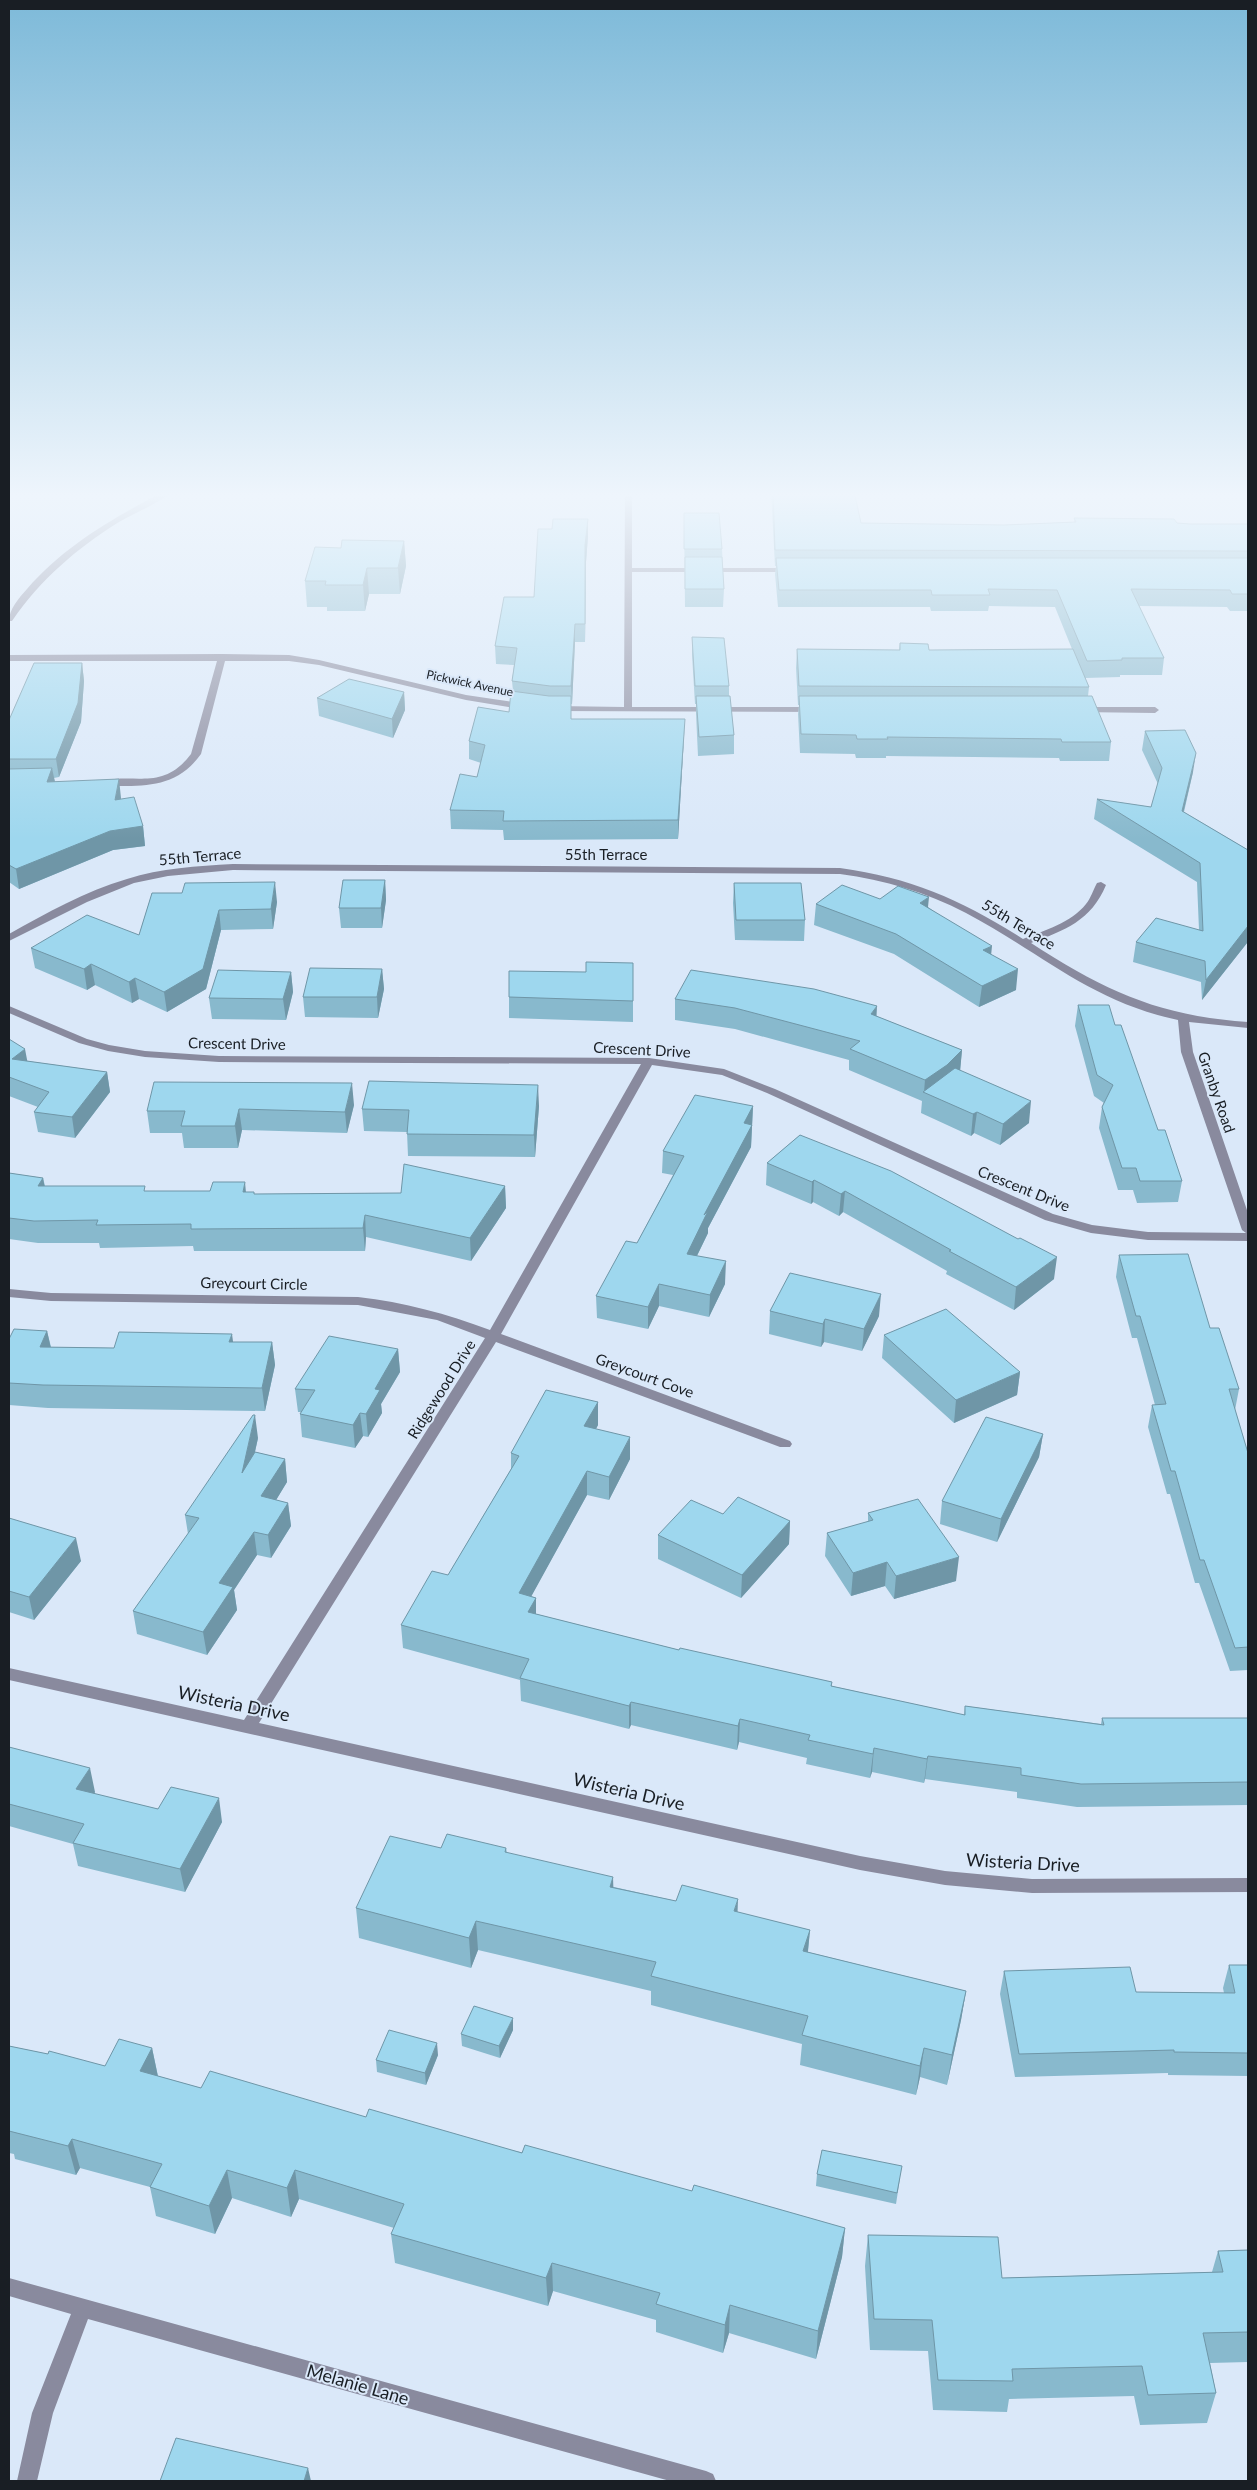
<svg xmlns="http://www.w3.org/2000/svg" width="1257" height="2490" font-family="Lato,sans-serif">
<rect width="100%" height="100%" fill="#dae8f9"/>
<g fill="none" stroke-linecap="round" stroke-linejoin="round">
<path fill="#898a9e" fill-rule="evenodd" d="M164 491H173C158 504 136 512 119 522 76 549 41 579 12 621H9C9 609 19 598 27 589 65 545 114 518 164 491Z
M625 491H632V568H792L796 570 792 572H632V707H816L820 710 819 712 553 711V707L556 706 624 707Z
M222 654 289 655 319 660 466 695 526 704 530 707 526 710 466 700 319 665 289 661H225L201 754C176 789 143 786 104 786L99 783 101 781C137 773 163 791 191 754L217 661H9V655Z
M1081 707H1155L1159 710 1155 713 1078 712 1077 710Z
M233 864 840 868C912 878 962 900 1023 939 1045 930 1071 923 1086 904 1091 898 1093 890 1097 883L1101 882 1106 885C1091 921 1065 930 1031 943 1105 991 1159 1016 1248 1022V1028L1189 1022 1193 1052 1248 1213V1241L1148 1240 1091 1233 1045 1220 767 1093 722 1075 652 1065 501 1334 790 1441 792 1444 790 1447H780L496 1342 259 1723 860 1856 945 1871 1032 1879 1248 1878V1892L1032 1893 945 1885 860 1870 9 1680V1668L244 1720 485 1338 437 1320 358 1305 51 1301 9 1297V1289L51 1293 358 1297C404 1302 447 1314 490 1330L641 1064 219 1062 145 1057 108 1051 79 1043 9 1013V1006L87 1039 109 1045 145 1051 219 1056 649 1058 724 1069 775 1089 1053 1214 1092 1225 1148 1232 1246 1233 1242 1230 1181 1052 1178 1020C1091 1002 1040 952 966 913 926 892 885 880 840 874L233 870 168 876 134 883 87 902 9 941V934C47 913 85 891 127 879 161 868 197 866 233 864Z
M9 2278 706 2471 713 2474 716 2481H670L88 2319 53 2413 37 2481H17L32 2413 71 2314 9 2296Z"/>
</g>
<path fill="#88b9cd" d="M771 491H854L861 523 1004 525 1074 522V518L1190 524H1248V611H1230L1227 607 1139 606 1164 658 1162 675H1120V677L1085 678 1089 687 1088 696 1111 742 1109 761H1060L1059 758 886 756V758H856L855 754 800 753 798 714 799 705H798L796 668 797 649 899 650 900 643 929 650 1072 649 1055 607 989 606 988 611H931L930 607H778L775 574 776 566H775Z
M684 513 722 549 724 589 723 607H685Z
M588 519V536L586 562 585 642H575L572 704H571V719L684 737 678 839 504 840 503 830 451 829 450 810 477 777 481 763 469 759V741L509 712 513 691 512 681 514 665 496 664 495 646 534 597 552 529Z
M404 541 406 566 400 594H369L365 611H327V607H307L305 581 341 548Z
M692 637 729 686V696L734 735V754L698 756 696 714V704H695L692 655Z
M82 663 84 681 81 722 59 777 54 778 55 782 121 798V799L143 826 145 846 113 850 19 889 9 882V720Z
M404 692 405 710 393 738 319 716 317 698Z
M1145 731 1193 772 1184 812 1248 850V946L1247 943 1202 1000 1201 982 1133 962 1136 942 1199 930 1197 882 1094 819 1097 799 1151 807 1158 784 1142 750Z
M385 880 386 900 382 928H341L339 908Z
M734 883 805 920 804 941 735 940 733 903Z
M152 893 277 902 273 929 221 930 206 989 167 1012 139 999 132 1003 95 985 87 990 35 968 31 948 139 935Z
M880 899 928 907 991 954 1016 990 979 1007 894 954 814 925 816 904Z
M633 963V1022L509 1018V997L586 972Z
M382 969 384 989 378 1018 305 1017 303 997Z
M291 972 293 992 286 1020 212 1019 209 998Z
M675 999 876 1016 962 1050 960 1070 1029 1123 1000 1145 974 1133 971 1136 921 1113 922 1101 849 1070V1060L735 1029 675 1020Z
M1078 1005 1158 1130 1182 1181 1178 1202 1137 1203 1133 1190H1118L1099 1128 1102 1107 1104 1103 1094 1096 1075 1026Z
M9 1039 27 1061 107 1072 110 1092 75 1138 38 1132 34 1112 38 1107 9 1096Z
M354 1105 347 1133 242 1130 238 1148H184L182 1133H150L147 1111Z
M539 1106 535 1157 408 1156 407 1132 364 1131 362 1109Z
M753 1106 751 1147 708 1228V1233L697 1256 725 1284 709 1317 659 1306 648 1329 597 1318 596 1296 637 1243 673 1175 662 1173 663 1151Z
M800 1135 1054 1279 1014 1310 946 1274 947 1271 843 1212 839 1216 813 1202 811 1204 766 1185 767 1163Z
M9 1173 43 1178 45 1186 146 1191 246 1192 255 1194 401 1193 505 1186 506 1208 471 1261 366 1237 365 1251H194L193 1246 100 1248 99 1243H38L9 1239Z
M1119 1255 1210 1328 1239 1389 1235 1410 1248 1453V1670L1230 1671 1199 1583H1195L1170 1494H1167L1148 1427 1152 1405H1155L1137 1338H1132L1116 1277Z
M770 1311 879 1316 862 1351 824 1342 821 1347 769 1334Z
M47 1331 51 1347 114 1348 233 1342H272L275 1365 265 1411 48 1408 9 1405V1339Z
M884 1335 1020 1372 1017 1395 954 1423 882 1358Z
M398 1349 400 1372 381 1404 382 1413 368 1437 363 1436 355 1448 302 1437 300 1414 301 1412H298L295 1389Z
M598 1402V1425L596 1429 630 1459 609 1500 587 1495 531 1596 536 1598V1614L679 1650 832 1682V1686L964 1715 965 1706 1101 1724 1102 1718H1248V1805L1077 1807 1017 1798V1792L925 1779 924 1783 872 1772 870 1778 806 1764 807 1758 739 1742 737 1750 631 1725 629 1729 521 1701 520 1680 403 1648 401 1625 448 1575 511 1469V1453Z
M1043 1434 1039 1457 997 1542 940 1524 942 1501Z
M258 1438 255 1452 285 1459 287 1482 276 1500 288 1503 291 1526 271 1558 257 1555 234 1590 237 1610 207 1655 137 1634 133 1611 188 1534 185 1515Z
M868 1513 956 1581 894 1599 885 1586 851 1596 825 1556 827 1533 868 1522Z
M723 1514 790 1521 789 1544 741 1598 658 1559V1535Z
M9 1518 81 1561 34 1620 9 1612Z
M9 1747 95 1792 94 1794 158 1809 222 1822 185 1892 78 1866 73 1844 9 1826Z
M441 1848H506L507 1853 614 1887 676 1901 737 1912 810 1930 808 1952 966 1991 961 2020 947 2085 920 2077 916 2095 800 2065 802 2044 651 2005V1991L478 1950 471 1968 359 1938 356 1908Z
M1229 1965H1248V2076L1168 2075V2073L1015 2077 1000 1994 1004 1971 1136 1992 1224 1993 1223 1988Z
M513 2030 500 2058 462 2046 461 2034Z
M9 2046 105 2066 152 2048 158 2076 201 2088 366 2117 692 2191 845 2228 842 2257 816 2359 729 2333 723 2353 656 2332V2320L553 2291 548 2306 395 2263 391 2234 394 2228 299 2199 291 2217 232 2198 215 2234 156 2216 150 2187 80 2168 76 2175 15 2159 14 2154 9 2153Z
M438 2055 426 2085 377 2072 376 2060Z
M817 2174 900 2178 896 2204 816 2186Z
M868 2235 1002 2278 1212 2272 1218 2251 1248 2250V2362L1210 2363 1216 2393 1207 2423 1140 2425 1134 2396 1009 2399 1007 2412 933 2410 928 2351 870 2350 865 2266Z"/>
<path fill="#6f96a7" d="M588 519V536L586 562 585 642V545Z
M404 541 406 566 400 594 398 568Z
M367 568 369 594 365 611 363 585Z
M575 624V642L572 704 571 686Z
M82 663 84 681 81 722 59 777 56 759Z
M404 692 405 710 393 738 392 719Z
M685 719 684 737 678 839V820Z
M1196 753 1193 772 1179 830 1182 811Z
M52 768 56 787 47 782Z
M119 779 121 798 118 819 115 800Z
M143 826 145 846 113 850 19 889 16 869 110 831Z
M385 880 386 900 382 928 381 908Z
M275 882 277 902 273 929 271 909Z
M929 897 927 917 920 903Z
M219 910 221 930 206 989 167 1012 164 992Z
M1248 926V937L1247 943 1202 1000 1206 980Z
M992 946 990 966 983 950Z
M91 964 95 985 87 990 84 969Z
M382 969 384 989 378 1018 377 997Z
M1018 969 1016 990 979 1007 982 986Z
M291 972 293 992 286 1020 283 999Z
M135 978 139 999 132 1003 129 982Z
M877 1006 876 1027 871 1014Z
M25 1049 29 1070 12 1059Z
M962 1050 960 1072 924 1092 925 1080Z
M107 1072 110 1092 75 1138 72 1117Z
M352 1083 354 1105 347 1133 345 1112Z
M538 1085 539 1106 535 1157 534 1135Z
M1031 1101 1029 1123 1000 1145 1003 1124Z
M753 1106 751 1147 708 1228V1233L687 1276V1254L744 1123Z
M239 1109 242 1130 238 1148 235 1126Z
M977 1112 974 1133 971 1136 973 1114Z
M43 1178 47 1200 38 1186Z
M814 1180 813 1202 811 1204 812 1182Z
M245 1182 247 1204 243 1192Z
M505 1186 506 1208 471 1261 470 1238Z
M845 1191 843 1212 839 1216 841 1194Z
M365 1215 366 1237 365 1251 363 1228Z
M1057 1257 1054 1279 1014 1310 1016 1287Z
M726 1261 725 1284 709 1317 710 1295Z
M659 1284V1306L648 1329V1307Z
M881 1294 879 1316 862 1351 864 1329Z
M825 1319 824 1342 821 1347 823 1324Z
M47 1331 52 1353 40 1347Z
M232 1334 235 1356 229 1342Z
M272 1342 275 1365 265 1411 262 1388Z
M398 1349 400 1372 381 1404 382 1413 368 1437 366 1414 375 1389Z
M1020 1372 1017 1395 954 1423 956 1400Z
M598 1402V1425L585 1449 584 1426Z
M360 1413 363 1436 355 1448 353 1425Z
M255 1415 258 1438 245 1496 242 1473Z
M1043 1434 1039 1457 997 1542 1001 1519Z
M630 1437V1459L609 1500V1477Z
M285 1459 287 1482 264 1520 261 1496Z
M587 1471V1495L520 1617 519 1593Z
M288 1503 291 1526 271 1558 268 1535Z
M790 1521 789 1544 741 1598 742 1575Z
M254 1532 257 1555 234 1590 237 1610 207 1655 203 1632 219 1583Z
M76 1538 81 1561 34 1620 29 1597Z
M959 1557 956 1581 894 1599 896 1576Z
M887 1562 885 1586 851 1596 853 1573Z
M536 1598V1621L528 1612Z
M631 1702V1725L629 1729V1706Z
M740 1719 739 1742 737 1750 738 1726Z
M874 1748 872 1772 870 1778 873 1754Z
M928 1756 925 1779 924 1783 927 1759Z
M90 1768 95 1792 82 1813 76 1789Z
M219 1798 222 1822 185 1892 180 1869Z
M613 1877 614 1907 610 1887Z
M738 1899 737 1928 734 1911Z
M476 1921 478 1950 471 1968 469 1938Z
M810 1930 807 1959 803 1951Z
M966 1991 961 2020 947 2085 952 2055Z
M513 2018V2030L500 2058 499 2046Z
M437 2043 438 2055 426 2085 425 2073Z
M152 2048 158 2077 140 2071Z
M924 2048 920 2077 916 2095 920 2066Z
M72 2139 80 2168 76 2175 68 2146Z
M227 2170 232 2198 215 2234 209 2206Z
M295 2170 299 2199 291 2217 287 2188Z
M845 2228 842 2257 816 2359 818 2331Z
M552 2263 553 2291 548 2306 546 2278Z
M730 2305 729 2333 723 2353 725 2325Z
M308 2468 311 2481H304Z"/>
<path fill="#9ed7ee" stroke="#6f96a7" d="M773 491H854L861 523 1004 525 1076 522 1074 518 1174 519 1177 523 1190 524H1248V551L775 550Z
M684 513H719L722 549H684Z
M553 519H588L585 545V624H575L571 686H550L512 681 517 648 495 646 504 597H534L538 529H552Z
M342 540 404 541 398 568H367L363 585H325L326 581H305L315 547 341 548Z
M685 557H722L724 589H685Z
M776 558H1248V594H1232L1230 590 1131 589 1164 658H1122V660L1087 661 1057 590 988 589 990 595H932L931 590H779Z
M692 637 724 638 729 686H695Z
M900 643 928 644 929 650 1073 649 1089 687 799 686 797 649 900 650Z
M34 663H82L78 703 56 759H9V720Z
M349 679 404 692 392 719 317 698Z
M511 691 549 696H571V719H685L678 820 503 821 504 811 450 810 460 774 477 777 485 745 469 741 478 707 509 712Z
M696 696H730L734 735 699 737Z
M799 696H1092L1111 742H1062L1061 739 887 737 888 739H857L856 735 801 734Z
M1185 730 1196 753 1182 811 1248 850V926L1206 980 1205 961 1136 942 1156 918 1203 931 1200 863 1097 799 1151 807 1162 768 1145 731Z
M52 768 47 782 119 779 115 800 134 797 143 826 110 831 16 869 9 865V769Z
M343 880H385L381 908H339Z
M275 882 271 909 219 910 203 969 164 992 135 978 129 982 91 964 84 969 31 948 87 915 139 935 152 893H182L185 883Z
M734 883H801L805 920H736Z
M842 885 880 899 898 886 929 897 920 903 992 946 983 950 1018 969 982 986 896 934 816 904Z
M586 962 633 963V1001L509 997V971L586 972Z
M310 968 382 969 377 997H303Z
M218 970 291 972 283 999 209 998Z
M691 970 814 989 877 1006 871 1014 962 1050 947 1065 925 1080 850 1049 860 1041 735 1008 675 999Z
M1078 1005H1109L1115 1025H1121L1158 1130H1165L1182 1181H1140L1136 1168H1122L1102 1107 1113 1085 1097 1075Z
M9 1039 25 1049 12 1059 107 1072 72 1117 34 1112 49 1092 9 1077Z
M955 1068 1031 1101 1003 1124 977 1112 973 1114 923 1092Z
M369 1081 538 1085 534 1135 407 1134 409 1110 362 1109Z
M154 1082 352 1083 345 1112 239 1109 235 1126H181L185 1111H147Z
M695 1095 753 1106 744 1123 752 1125 704 1215 708 1211 687 1254 726 1261 710 1295 659 1284 648 1307 596 1296 626 1241 637 1243 684 1156 663 1151Z
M800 1135 891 1171 1018 1239 1020 1238 1057 1257 1016 1287 949 1251 951 1250 845 1191 841 1194 814 1180 812 1182 767 1163Z
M404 1164 505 1186 470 1238 365 1215 363 1228 191 1229V1224L96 1225 98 1220 34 1221 9 1218V1173L43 1178 38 1186H145L144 1191H210L213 1182H245L243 1192H254V1194L401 1193Z
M1188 1254 1210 1328H1219L1239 1389H1229L1248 1453V1647L1235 1648 1204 1560H1200L1175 1471H1171L1152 1405 1166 1404 1140 1316H1136L1119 1255Z
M790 1273 881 1294 864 1329 825 1319 823 1324 770 1311Z
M946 1309 1020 1372 956 1400 884 1335Z
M14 1329 47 1331 40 1347 114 1348 119 1332 232 1334 229 1342H272L262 1388 43 1385 9 1383V1339Z
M329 1336 398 1349 375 1389 380 1390 366 1414 360 1413 353 1425 300 1414 315 1390 295 1389Z
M546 1390 598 1402 584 1426 630 1437 609 1477 587 1471 519 1593 536 1598 528 1612 679 1650 680 1648 832 1682 831 1686 965 1715V1706L1104 1725 1102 1718H1248V1782L1081 1784 1021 1775V1768L928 1756 927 1759 874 1748 873 1754 808 1740 810 1735 740 1719 738 1726 631 1702 629 1706 520 1678 529 1659 401 1625 432 1571 448 1575 519 1456 511 1453Z
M253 1415H255L242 1473 255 1452 285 1459 261 1496 288 1503 268 1535 254 1532 219 1583 233 1587 203 1632 133 1611 199 1518 185 1515Z
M986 1417 1043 1434 1001 1519 942 1501Z
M738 1497 790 1521 742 1575 658 1535 691 1500 723 1514Z
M918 1499 959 1557 896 1576 887 1562 853 1573 827 1533 873 1520 868 1513Z
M9 1518 76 1538 29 1597 9 1591Z
M9 1747 90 1768 76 1789 158 1809 171 1787 219 1798 180 1869 73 1843 84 1824 9 1804Z
M447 1834 506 1848 505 1852 613 1877 610 1887 676 1901 682 1885 738 1899 734 1911 810 1930 803 1951 966 1991 952 2055 924 2048 920 2066 802 2035 808 2016 651 1976 656 1962 476 1921 469 1938 356 1908 390 1836 441 1848Z
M1229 1965H1248V2053L1174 2052V2050L1019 2054 1004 1971 1130 1967 1136 1992 1235 1993Z
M474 2006 513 2018 499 2046 461 2034Z
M389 2030 437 2043 425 2073 376 2060Z
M119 2039 152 2048 140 2071 201 2088 210 2071 366 2117 369 2109 522 2153 525 2145 692 2191 694 2185 845 2228 818 2331 730 2305 725 2325 656 2304 660 2293 552 2263 546 2278 391 2234 404 2204 295 2170 287 2188 227 2170 209 2206 150 2187 162 2164 72 2139 68 2146 9 2131V2046L48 2054 49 2051 105 2066Z
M822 2150 902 2166 897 2193 817 2174Z
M868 2235 998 2237 1002 2278 1223 2272 1218 2251 1248 2250V2332L1203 2333 1216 2393 1148 2395 1142 2366 1012 2369 1013 2381 938 2380 932 2320 874 2319Z
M176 2438 308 2468 304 2481H160Z"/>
<linearGradient id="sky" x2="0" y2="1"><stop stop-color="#7ebad9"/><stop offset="0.59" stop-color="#eef5fc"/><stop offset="1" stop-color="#eef5fc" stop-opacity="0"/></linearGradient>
<rect width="1257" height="839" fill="url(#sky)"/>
<g text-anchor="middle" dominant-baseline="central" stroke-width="4" stroke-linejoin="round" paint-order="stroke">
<g font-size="12" fill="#191e24" stroke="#dae8f9">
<text transform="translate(470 683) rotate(12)">Pickwick Avenue</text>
</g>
<g font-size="15" fill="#191e24" stroke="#dae8f9">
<text x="606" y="854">55th Terrace</text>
<text transform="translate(200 856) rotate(-5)">55th Terrace</text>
<text transform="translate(1019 924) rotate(31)">55th Terrace</text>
<text transform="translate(237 1043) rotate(1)">Crescent Drive</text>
<text transform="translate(642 1049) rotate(3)">Crescent Drive</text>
<text transform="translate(1217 1092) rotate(71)">Granby Road</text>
<text transform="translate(1024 1188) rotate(22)">Crescent Drive</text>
<text transform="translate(254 1283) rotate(1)">Greycourt Circle</text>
<text transform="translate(645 1375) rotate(20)">Greycourt Cove</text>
<text transform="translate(441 1389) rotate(-58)">Ridgewood Drive</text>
</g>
<g font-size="18" fill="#191e24" stroke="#dae8f9">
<text transform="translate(234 1703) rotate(12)">Wisteria Drive</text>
<text transform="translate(629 1791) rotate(13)">Wisteria Drive</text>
<text transform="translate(1023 1862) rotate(3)">Wisteria Drive</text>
<text transform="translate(358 2384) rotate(16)">Melanie Lane</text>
</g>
</g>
<rect width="1257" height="2490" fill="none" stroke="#191e24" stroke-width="20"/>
</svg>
